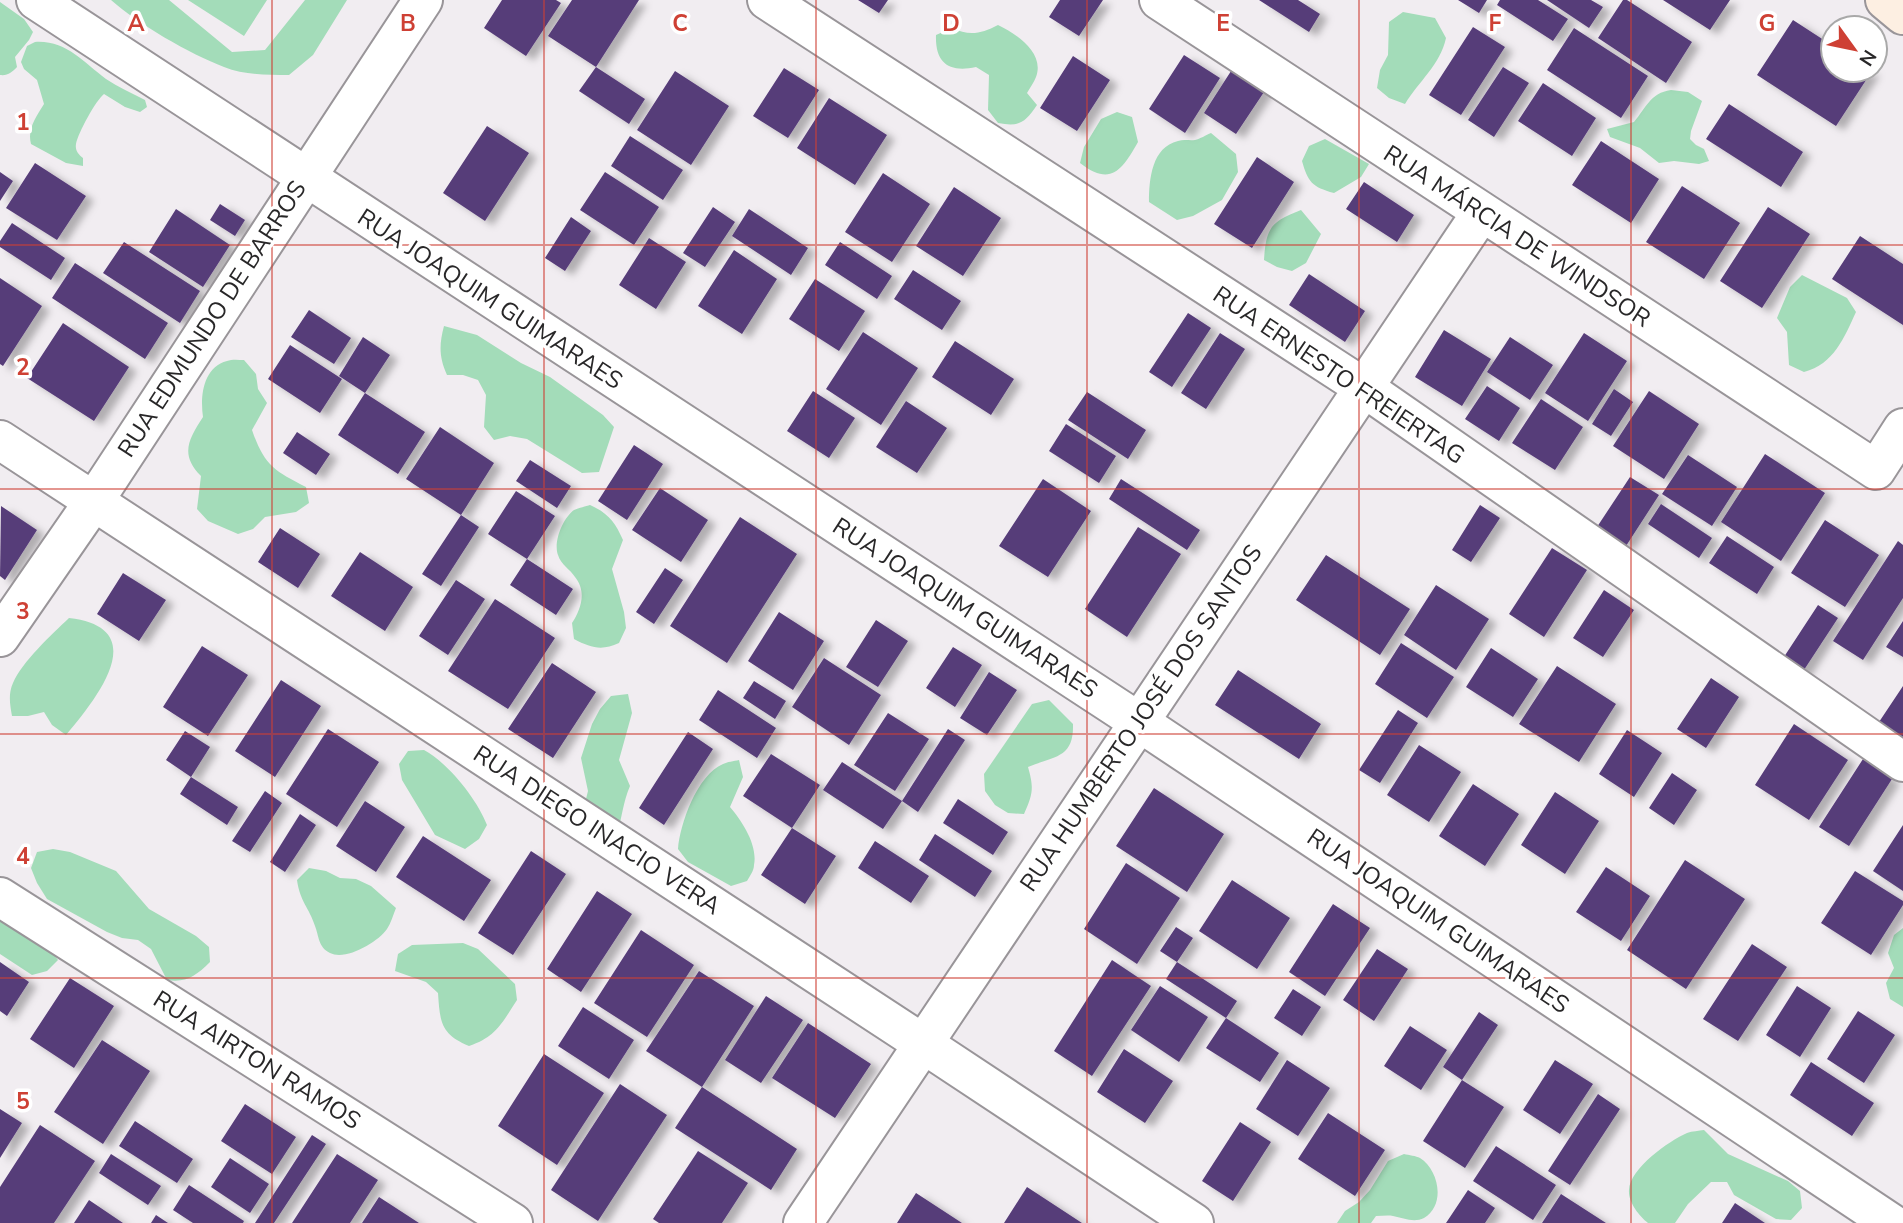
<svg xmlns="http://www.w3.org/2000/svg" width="1903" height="1223" font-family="'Nunito Sans',sans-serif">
<defs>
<filter id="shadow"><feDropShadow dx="8" dy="4.5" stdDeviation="3.5" flood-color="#0004"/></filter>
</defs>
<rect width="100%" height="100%" fill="#f1edf1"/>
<path fill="#a3dcb9" d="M111 0H169L232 52 265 50 305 0H347L313 55 289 75C267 75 244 75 224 67 190 54 138 24 111 0Z
M188 0H267L244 36Z
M0 2 24 19 33 32 29 40 15 57 17 67C12 72 8 76 0 75Z
M1403 12 1435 18 1446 38C1440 65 1419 81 1405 104L1389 98 1377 88 1380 70 1388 55 1389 22Z
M998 25C1017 34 1045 53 1036 77 1034 82 1030 88 1027 93L1037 105C1025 123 1019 127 998 123L988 110 989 75 976 67C949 73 935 63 936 35L952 28C969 36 981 34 998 25Z
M35 42C66 40 83 62 106 79 118 87 132 93 145 100L147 107 140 112 125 107 104 94C96 100 78 133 76 144 75 150 78 154 83 158V166L66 163 31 144C27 129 36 117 44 104L37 80 24 69 21 62 27 46Z
M1671 90 1688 92 1702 101 1691 131 1690 139 1696 145 1704 149 1709 161 1699 164 1674 161 1659 163 1640 148 1610 137 1607 129 1634 122C1646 108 1650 93 1671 90Z
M1117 112 1132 117 1138 142C1122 170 1111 187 1080 163L1084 147 1101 119Z
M1211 133 1236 154 1238 172 1222 200 1193 216 1177 220 1149 202C1149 179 1152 147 1178 141 1184 139 1190 141 1195 140 1200 139 1206 135 1211 133Z
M1325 139 1369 164 1361 177 1334 193C1312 187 1308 182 1302 161L1309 146Z
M1301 210 1321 234 1306 263 1292 271 1277 267 1264 260C1266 227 1271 222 1301 210Z
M1802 275 1847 298 1856 312C1844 338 1834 364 1804 372L1789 365 1787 332 1777 318 1790 287Z
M444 326 477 335 521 363 550 377 603 415 614 427 599 472 582 473 527 439 510 436 494 440 484 427 486 395 478 380 463 375H447C439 357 439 345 444 326Z
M244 360 256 374 258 389 267 403 252 430C264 465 274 471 306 487L309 503 296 512 265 517 253 529 238 534 208 521 197 509 201 476C180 455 188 440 203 417 200 397 203 367 227 361 232 359 239 360 244 360Z
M590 505C608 513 615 522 623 540L612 569 624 612 626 628 619 643C602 651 591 648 574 639L572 623C581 609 587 592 575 577 570 569 561 565 558 555 553 542 563 518 574 510 579 508 586 506 590 505Z
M69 618C154 628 96 699 66 735L52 725 44 712 28 716H12C10 705 8 694 13 683 22 662 52 634 69 618Z
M628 694 632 713 619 760 630 786C623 802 622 818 617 834L584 807 588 791 581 758 592 724 600 709 611 696Z
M1049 700 1073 724C1074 758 1055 756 1028 767 1034 788 1033 794 1024 814L1008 813 995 805 985 791 984 774 1032 704Z
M424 750C448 763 477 799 487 825L479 839 465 849 435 835 402 780 399 764 408 751Z
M739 760 743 777 730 807C742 821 758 845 754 865 754 871 749 877 747 881L731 886 688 862 678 849C680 824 697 775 723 764 727 762 734 761 739 760Z
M53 849 70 852 116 871 149 909 196 936 209 947 210 962C196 976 186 983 167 980L151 949 138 940 122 938 107 932 47 899 37 883 31 868 37 852Z
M309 868 326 871 340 878 356 879 371 886 396 908C393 915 391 923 387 929 378 942 346 961 330 953 318 947 319 936 315 926 309 907 300 902 297 880Z
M0 908 28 923 58 960 47 971 32 975 0 954Z
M1903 928V1007L1890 999 1886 983 1894 968 1888 953 1894 935Z
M463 943 478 949 515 984 517 1000C502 1023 496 1037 469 1046 440 1034 440 1021 438 993L426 982 395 971 398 954 412 945Z
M1704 1130 1728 1154 1788 1181 1800 1191 1802 1208 1791 1220 1776 1219 1734 1195 1727 1182H1711L1688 1204 1675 1223H1648C1639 1216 1628 1202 1629 1190 1630 1168 1669 1141 1687 1133 1692 1131 1699 1131 1704 1130Z
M1404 1154C1409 1155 1416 1156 1420 1158 1439 1170 1446 1205 1424 1218 1414 1223 1403 1218 1393 1216 1388 1215 1382 1216 1376 1216L1371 1223H1337L1345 1211 1359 1202 1370 1190 1388 1161Z"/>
<path fill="#573c79" filter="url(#shadow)" d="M502 0H556L561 3 526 56 484 28Z
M572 0H639L596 67 645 99 629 124 579 91 596 67 548 36Z
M858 0H888L879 13Z
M1060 0H1103L1079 36 1049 17Z
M1259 0H1298L1320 14 1309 32Z
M1458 0H1487L1479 13Z
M1500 0H1538L1568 19 1553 41 1497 5Z
M1547 0H1591L1603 7 1589 28Z
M1623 0H1627L1692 42 1666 83 1598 38Z
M1663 0H1730L1710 30Z
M1793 20 1833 46V70L1872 71 1836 126 1757 75Z
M1473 27 1505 47 1461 115 1429 95Z
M1574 28 1648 76 1621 118 1547 70Z
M1184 55 1220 78 1185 133 1149 109Z
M1073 56 1110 80 1077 131 1040 108Z
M1503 67 1529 83 1494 137 1468 120Z
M784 68 819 90 788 138 753 116Z
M1233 68 1266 89 1236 134 1204 113Z
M675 71 729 106 691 165 637 130Z
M1543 83 1596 118 1572 156 1518 121Z
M829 98 887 135 855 185 797 148Z
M1729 104 1803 152 1781 187 1706 139Z
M487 126 529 153 485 221 443 193Z
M630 136 683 170 663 200 611 166Z
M1601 141 1659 179 1631 223 1572 185Z
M1257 157 1294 182 1252 248 1214 224Z
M35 163 86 196 57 240 6 208Z
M0 172 13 181 0 201Z
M605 172 659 207 634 245 580 210Z
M883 173 930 204 892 262 845 232Z
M1364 182 1414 215 1397 242 1346 209Z
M1682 186 1740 223 1704 279 1646 242Z
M954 187 1001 218 963 276 916 246Z
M220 204 245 220 235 236 210 220Z
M713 207 735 222 705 267 683 253Z
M1768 207 1810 234 1762 308 1720 281Z
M176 209 230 245 203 287 149 252Z
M749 209 808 248 791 275 732 236Z
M571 217 591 231 565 271 545 258Z
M12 223 65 258 51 280 0 247V241Z
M1860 236 1903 264V325L1832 279Z
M649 238 686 262 656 309 619 285Z
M124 242 200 291 180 323 103 273Z
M840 242 892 276 877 299 825 265Z
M734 250 777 279 742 334 698 306Z
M75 263 168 323 145 359 52 298Z
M913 270 961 301 942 330 894 299Z
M1309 274 1365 311 1345 342 1289 305Z
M0 278 42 306 3 366 0 364Z
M815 279 865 311 839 351 789 319Z
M309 310 351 338 334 364 291 337Z
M1188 313 1211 328 1172 387 1149 372Z
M63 323 129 367 94 421 27 378Z
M1444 330 1491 359 1462 406 1415 377Z
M863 332 918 368 881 425 826 389Z
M1220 333 1245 349 1206 409 1181 393Z
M1584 333 1627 361 1588 421 1545 393Z
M363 337 390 355 365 393 339 376Z
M1510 337 1553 365 1530 400 1487 372Z
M955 341 1014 379 991 415 932 377Z
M290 345 342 379 320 413 268 379Z
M1487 386 1520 408 1499 441 1465 419Z
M1614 389 1633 402 1611 436 1592 424Z
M813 391 855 418 829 458 787 431Z
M1649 391 1699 424 1664 479 1613 446Z
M1087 392 1146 430 1128 459 1068 420Z
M365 393 425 432 398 474 338 435Z
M1541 399 1583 427 1555 470 1512 443Z
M906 401 947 428 917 473 876 447Z
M1066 424 1116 456 1099 483 1049 451Z
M440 427 494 463 461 515 406 479Z
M297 432 330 454 316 475 283 453Z
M634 445 663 464 627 520 598 501Z
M1765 454 1825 493 1781 561 1721 522Z
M1688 455 1737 487 1712 526 1662 494Z
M530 460 571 486 557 508 516 481Z
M1630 477 1659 495 1626 546 1597 527Z
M1043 479 1091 511 1048 577 999 546Z
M1121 479 1200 530 1187 550 1109 499Z
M660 488 708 520 681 562 632 530Z
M516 491 555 516 527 559 488 534Z
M1661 504 1712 538 1699 558 1648 524Z
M1480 505 1500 518 1471 562 1452 550Z
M1 506 37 530 5 580 0 576Z
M461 515 479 527 441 586 422 574Z
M740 517 797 554 727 663 670 626Z
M1825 520 1879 555 1845 607 1791 573Z
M1138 527 1181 554 1127 637 1085 609Z
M280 528 320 554 298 588 258 562Z
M1727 536 1774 567 1757 594 1709 563Z
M1898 541 1903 545V598L1863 660 1833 641Z
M1552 548 1587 570 1544 637 1509 614Z
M360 552 413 587 385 631 331 596Z
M1326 555 1410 609 1380 655 1296 600Z
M527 559 573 589 556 615 510 585Z
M665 568 683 580 654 624 636 612Z
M123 573 166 600 139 641 97 614Z
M456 580 485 599 448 655 419 636Z
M1436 585 1489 619 1456 670 1404 635Z
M1604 590 1634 610 1603 657 1573 638Z
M495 599 555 638 508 709 448 671Z
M1818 605 1838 618 1800 676 1780 663Z
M779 612 824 641 793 690 748 661Z
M876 620 908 641 878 687 846 667Z
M1903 621V657L1886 647Z
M1401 643 1454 677 1427 718 1375 684Z
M202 646 248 675 208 736 163 707Z
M953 647 982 665 955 707 926 688Z
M1491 648 1538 679 1513 717 1466 687Z
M824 658 881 695 849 745 792 707Z
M552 663 596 692 553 758 508 729Z
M1557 666 1616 704 1579 762 1519 724Z
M1238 670 1321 724 1299 759 1215 705Z
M989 672 1017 690 987 735 960 718Z
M1711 678 1739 697 1706 748 1677 729Z
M281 680 321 706 275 777 235 751Z
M754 681 786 701 775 719 743 698Z
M1903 686V737L1879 722Z
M718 690 776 728 757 758 699 720Z
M1398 710 1418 723 1380 783 1359 770Z
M888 713 929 739 895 791 854 765Z
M1794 724 1848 760 1809 820 1755 785Z
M328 729 379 762 337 827 286 794Z
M948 729 965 740 918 812 902 801Z
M1627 730 1662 753 1634 797 1599 774Z
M185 731 210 747 191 777 166 760Z
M688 732 713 749 664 825 639 808Z
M1419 745 1461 772 1429 822 1387 795Z
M771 754 820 785 792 828 743 796Z
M1863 759 1892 779 1849 846 1819 827Z
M842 762 902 801 883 829 823 790Z
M1672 773 1697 790 1674 825 1649 808Z
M191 777 238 807 227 825 180 794Z
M1473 784 1519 814 1485 866 1439 836Z
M1154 788 1224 834 1187 892 1116 846Z
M265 791 282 803 250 852 232 841Z
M1555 792 1599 821 1565 874 1521 845Z
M958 799 1008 832 993 855 943 823Z
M365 801 405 827 376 872 336 846Z
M300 814 316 825 285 872 270 862Z
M1903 825V891L1873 871Z
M792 828 836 856 805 904 761 875Z
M935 834 992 871 975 897 919 860Z
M423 836 491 880 464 921 396 877Z
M875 841 929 876 911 903 858 868Z
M531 851 566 874 513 955 478 933Z
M1685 860 1745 899 1686 989 1627 950Z
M1126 863 1180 898 1137 964 1084 929Z
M1606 867 1650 896 1621 941 1576 912Z
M1855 871 1903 901V905L1871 955 1821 923Z
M1232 880 1290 918 1257 969 1199 931Z
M597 891 632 914 581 992 547 969Z
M1333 904 1370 928 1325 996 1289 972Z
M1176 927 1193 938 1177 962 1160 951Z
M641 930 694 965 647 1037 594 1003Z
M1752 944 1787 967 1738 1041 1703 1019Z
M1377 949 1408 969 1374 1021 1343 1000Z
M1112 960 1151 986 1092 1076 1054 1051Z
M0 962 29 982 7 1016 0 1011Z
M1177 962 1237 1001 1226 1018 1166 979Z
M699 971 754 1006 702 1087 646 1051Z
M70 978 114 1006 74 1068 30 1039Z
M1160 986 1208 1017 1179 1062 1131 1030Z
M1797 986 1831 1008 1800 1057 1766 1035Z
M1293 989 1321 1007 1302 1036 1274 1018Z
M766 996 803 1020 761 1083 725 1060Z
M583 1007 634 1040 609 1079 558 1046Z
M1858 1011 1895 1035 1864 1083 1827 1059Z
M1479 1012 1498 1025 1462 1080 1443 1067Z
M1226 1018 1279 1053 1260 1082 1206 1048Z
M808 1023 871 1064 835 1118 772 1078Z
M1410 1026 1447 1050 1421 1090 1384 1066Z
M102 1040 150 1071 103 1144 54 1112Z
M1124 1049 1173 1081 1145 1123 1097 1092Z
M544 1054 604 1093 557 1165 498 1126Z
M1287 1060 1330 1088 1298 1136 1256 1109Z
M1555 1060 1593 1084 1560 1134 1523 1110Z
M1811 1062 1874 1103 1852 1136 1790 1095Z
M1462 1080 1504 1107 1465 1168 1423 1141Z
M620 1084 667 1115 598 1221 551 1190Z
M702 1087 797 1149 771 1190 675 1128Z
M1598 1094 1620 1109 1570 1185 1548 1171Z
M245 1104 296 1137 272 1174 221 1141Z
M0 1109 22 1123 0 1158Z
M1328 1113 1385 1150 1355 1196 1298 1159Z
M135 1121 193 1159 177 1183 119 1146Z
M1240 1122 1271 1142 1233 1201 1202 1181Z
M40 1125 95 1161 54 1223H0V1187Z
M312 1135 326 1144 274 1223H255Z
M1496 1146 1556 1185 1533 1220 1473 1181Z
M698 1151 748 1183 722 1223H659L653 1219Z
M111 1154 161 1186 148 1205 99 1173Z
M337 1154 378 1180 350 1223H292Z
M230 1158 269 1184 250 1213 211 1187Z
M189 1185 244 1221 243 1223H193L173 1210Z
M1027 1187 1082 1223H1004Z
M1468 1190 1495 1208 1485 1223H1446Z
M916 1193 962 1223H897Z
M1561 1194 1606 1223H1542Z
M379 1197 419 1223H362Z
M89 1200 123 1223H74Z
M1735 1203 1765 1223H1722Z
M156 1215 168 1223H151Z"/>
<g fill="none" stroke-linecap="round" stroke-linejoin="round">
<defs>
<path id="street" d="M36 0 1139 722 1891 1223
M767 0 1363 387 1903 762
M1159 0 1876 470 1903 428
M0 440 922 1043 1194 1223
M0 637 94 501 423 0
M0 897 513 1223
M803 1223 1481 213"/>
<path id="secondary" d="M1885 0 1903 15"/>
</defs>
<use href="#street" stroke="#999599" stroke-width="42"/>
<use href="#secondary" stroke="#999599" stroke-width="42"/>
<use href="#street" stroke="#fff" stroke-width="38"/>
<use href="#secondary" stroke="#fdefe2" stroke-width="38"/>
</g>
<path fill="none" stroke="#ce4034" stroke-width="2" stroke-opacity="0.55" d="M272 0V1223M544 0V1223M816 0V1223M1087 0V1223M1359 0V1223M1631 0V1223M0 245H1903M0 489H1903M0 734H1903M0 978H1903"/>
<g text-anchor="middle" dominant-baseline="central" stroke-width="7" stroke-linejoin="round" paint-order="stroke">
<g font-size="24" fill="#282728" stroke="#fff">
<text transform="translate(1517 236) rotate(33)">RUA MÁRCIA DE WINDSOR</text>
<text transform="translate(490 299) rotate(33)">RUA JOAQUIM GUIMARAES</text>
<text transform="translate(212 319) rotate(-57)">RUA EDMUNDO DE BARROS</text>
<text transform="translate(1339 375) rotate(34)">RUA ERNESTO FREIERTAG</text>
<text transform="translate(965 608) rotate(33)">RUA JOAQUIM GUIMARAES</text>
<text transform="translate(1141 718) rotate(-56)">RUA HUMBERTO JOSÉ DOS SANTOS</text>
<text transform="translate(597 830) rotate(33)">RUA DIEGO INACIO VERA</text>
<text transform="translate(1438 921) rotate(34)">RUA JOAQUIM GUIMARAES</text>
<text transform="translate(257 1060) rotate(32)">RUA AIRTON RAMOS</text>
</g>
</g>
<g font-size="23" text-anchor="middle" font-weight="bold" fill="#ce4034" stroke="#fff" stroke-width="7" stroke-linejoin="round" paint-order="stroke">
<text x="136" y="31">A</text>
<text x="408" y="31">B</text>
<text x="680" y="31">C</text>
<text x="951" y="31">D</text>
<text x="1223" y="31">E</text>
<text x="1495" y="31">F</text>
<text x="1767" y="31">G</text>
<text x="23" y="130">1</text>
<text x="23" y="375">2</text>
<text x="23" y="619">3</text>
<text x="23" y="864">4</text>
<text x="23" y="1109">5</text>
</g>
<g transform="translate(1854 49) rotate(123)"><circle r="33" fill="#ffffff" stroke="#a9a9a9" stroke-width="2"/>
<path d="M0-5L12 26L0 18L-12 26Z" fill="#ce4034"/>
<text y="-10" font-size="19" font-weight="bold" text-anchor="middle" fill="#282728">N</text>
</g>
</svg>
